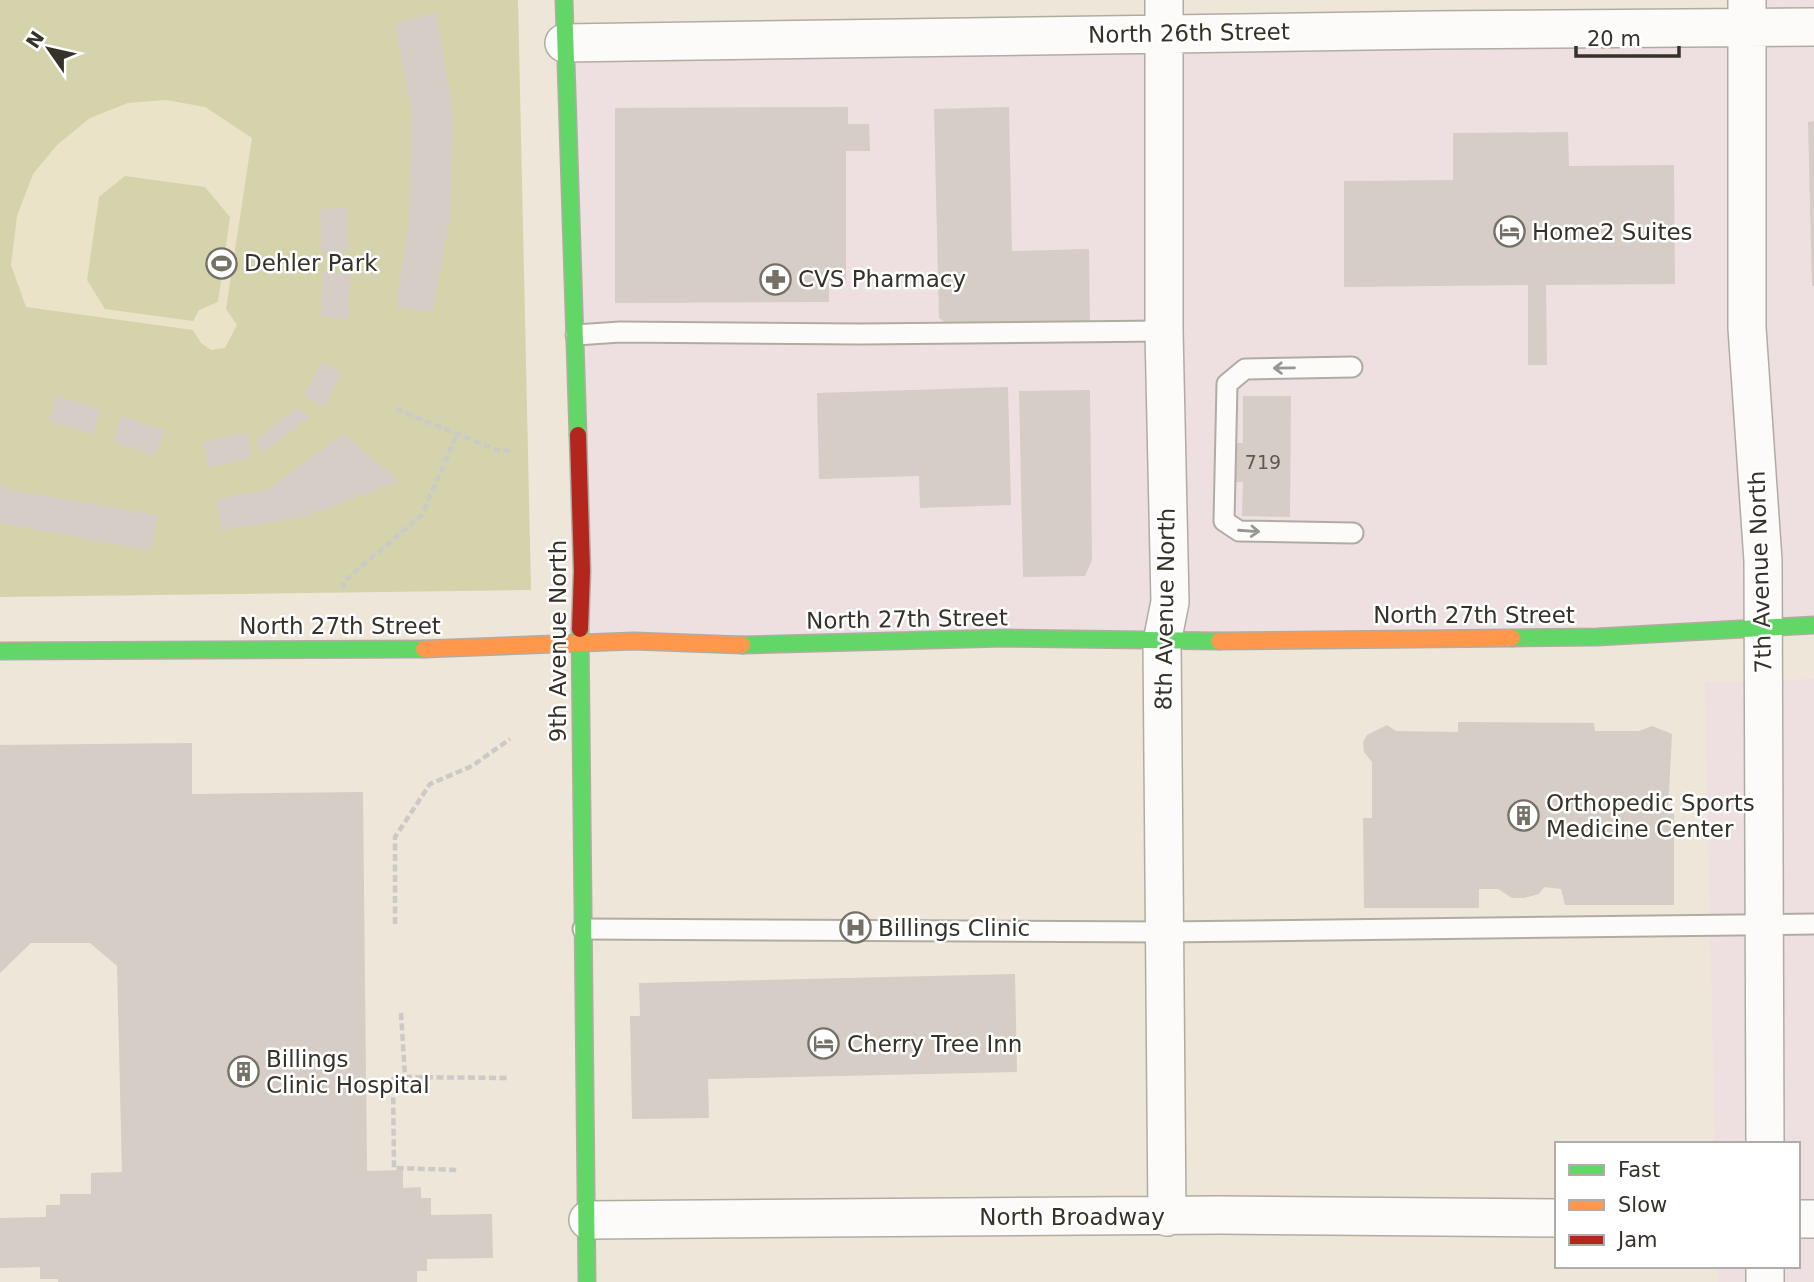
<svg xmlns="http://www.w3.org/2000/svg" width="1814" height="1282" font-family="'DejaVu Sans',sans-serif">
<rect width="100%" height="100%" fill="#ede6d9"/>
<path fill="#eedfe1" d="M1746 0H1814V629L579 645 564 43 1745 28Z
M1814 679V1282H1718V1266H1798V1144H1715L1705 683Z"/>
<path fill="#d4d3ac" d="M0 0H518L531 590 0 597Z"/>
<path fill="#ebe3c8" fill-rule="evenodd" d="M166 100 205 107 252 138 226 309 237 325 225 348 211 350 201 343 193 330 26 307 11 265 17 216 33 174 57 145 90 118 128 103ZM125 176 205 187 230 217 218 302 199 310 193 321 105 309 87 280 99 197Z"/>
<path fill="#d6cdc6" d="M436 12 453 113 451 212 433 312 396 307 409 217 411 113 395 24Z
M848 107V124H869L870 151H846V280H829V302L615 303V108Z
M1009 107 1012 251 1089 249 1090 323 950 326 939 318 934 109Z
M1814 121V286H1812L1808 122Z
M1568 132 1569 166 1674 165 1675 284 1546 285 1547 365H1528V285L1344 287V181L1453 180V133Z
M347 208 348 252 321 253 320 209Z
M323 272 351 273 348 319 320 317Z
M322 362 342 373 323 407 304 396Z
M1008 387 1011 505 920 508 919 476 819 479 817 393Z
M1090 390 1092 560 1085 576 1023 577 1019 391Z
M56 395 100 409 93 434 49 421Z
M1243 396H1291L1290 517 1242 516 1243 482H1235L1236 443H1243Z
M297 408 310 416 263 453 256 440Z
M122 416 164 430 155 456 113 442Z
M247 432 252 458 209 468 203 442Z
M343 434 400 481 301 518 221 530 216 499 267 490Z
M0 484 8 489 158 515 151 551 0 523Z
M1458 722 1594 723 1595 731H1639L1652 726 1672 734 1668 813 1674 814V905H1565L1561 889 1544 887 1539 894 1524 898H1512L1498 889H1479V908H1364L1363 818H1372V762L1364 752 1363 742 1367 735 1387 725 1396 731 1458 732Z
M192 743V794L363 792 367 1171 403 1170V1188L421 1187V1198H431V1215L492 1214 493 1258 427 1259V1271H417V1282H58V1279H40V1267L0 1268V1218L46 1217V1205H60V1194H91V1173L122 1172 117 966 90 943H31L0 973V745Z
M1015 974 1017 1072 708 1079 709 1118 632 1119 630 1016H640L639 983Z"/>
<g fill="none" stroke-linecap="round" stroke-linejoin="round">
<defs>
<path id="lane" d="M576 335 620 332 861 334 1164 331
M1352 367 1245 369 1227 384 1224 521 1239 531 1353 533
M583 929 1164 932 1814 924"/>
<path id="street" d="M1164 0V331L1170 602 1162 642 1167 1217
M1747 0V328L1763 561 1765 1144
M564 43 1433 30 1814 27
M1798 1219H1814
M588 1220 1219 1215 1557 1218
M1765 1266V1282"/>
<path id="fast" d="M564 0 578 435
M580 629 587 1282
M1512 638 1597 637 1814 625
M742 645 1005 638 1219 641
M0 651 424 649"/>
<path id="slow" d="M1219 641 1512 638
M424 649 634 641 742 645"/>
<path id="jam" d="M578 435 582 571 580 629"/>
</defs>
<use href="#lane" stroke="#b1aca2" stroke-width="23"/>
<use href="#street" stroke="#b1aca2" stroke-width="40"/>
<use href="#fast" stroke="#b1aca2" stroke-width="19"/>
<use href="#slow" stroke="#b1aca2" stroke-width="19"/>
<use href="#jam" stroke="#b1aca2" stroke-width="19"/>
<path stroke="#cccac6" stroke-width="4.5" stroke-dasharray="7 3.5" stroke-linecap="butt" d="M396 409 497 450 512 451
M344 589 343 582 422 515 457 434
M395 924V837L430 784 472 766 510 739
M401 1013 405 1077 393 1079 394 1168 459 1170
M405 1077 507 1078"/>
<use href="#lane" stroke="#fcfbf9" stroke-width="19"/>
<use href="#street" stroke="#fcfbf9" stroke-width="37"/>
<use href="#fast" stroke="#63d668" stroke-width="16"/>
<use href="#slow" stroke="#ff974d" stroke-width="16"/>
<use href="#jam" stroke="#b3261e" stroke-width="16"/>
</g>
<defs><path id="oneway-shaft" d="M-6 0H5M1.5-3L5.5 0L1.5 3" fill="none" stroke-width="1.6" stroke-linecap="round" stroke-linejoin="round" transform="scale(1.75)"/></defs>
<g stroke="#999691">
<use href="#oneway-shaft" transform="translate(1284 368) rotate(179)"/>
<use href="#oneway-shaft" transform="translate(1249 531) rotate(4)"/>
</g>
<defs>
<symbol id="hotel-ring" viewBox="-11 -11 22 22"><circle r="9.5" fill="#fff" stroke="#767167" stroke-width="1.5"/><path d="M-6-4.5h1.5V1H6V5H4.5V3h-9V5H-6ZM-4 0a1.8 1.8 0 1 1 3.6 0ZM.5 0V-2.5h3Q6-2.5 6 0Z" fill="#767167"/></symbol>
<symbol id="stadium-ring" viewBox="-11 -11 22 22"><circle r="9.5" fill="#fff" stroke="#767167" stroke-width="1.5"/><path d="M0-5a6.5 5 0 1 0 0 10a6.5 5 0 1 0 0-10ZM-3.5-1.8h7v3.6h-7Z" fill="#767167"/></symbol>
<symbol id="pharmacy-ring" viewBox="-11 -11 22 22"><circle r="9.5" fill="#fff" stroke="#767167" stroke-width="1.5"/><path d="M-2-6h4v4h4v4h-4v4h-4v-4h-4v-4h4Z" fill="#767167"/></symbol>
<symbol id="building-ring" viewBox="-11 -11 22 22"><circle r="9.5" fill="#fff" stroke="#767167" stroke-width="1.5"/><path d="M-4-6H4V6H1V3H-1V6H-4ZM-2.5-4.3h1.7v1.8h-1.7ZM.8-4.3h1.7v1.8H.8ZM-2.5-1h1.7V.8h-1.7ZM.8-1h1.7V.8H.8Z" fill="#767167"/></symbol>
<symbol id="hospital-ring" viewBox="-11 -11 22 22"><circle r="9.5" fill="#fff" stroke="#767167" stroke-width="1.5"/><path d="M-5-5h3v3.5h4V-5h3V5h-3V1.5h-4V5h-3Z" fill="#767167"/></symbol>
</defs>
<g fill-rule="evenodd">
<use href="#hotel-ring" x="1492" y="214" width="35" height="35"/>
<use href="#stadium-ring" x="204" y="246" width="35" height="35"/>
<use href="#pharmacy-ring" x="758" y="262" width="35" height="35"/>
<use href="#building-ring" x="1506" y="798" width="35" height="35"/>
<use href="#hospital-ring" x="838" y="910" width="35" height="35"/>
<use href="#hotel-ring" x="806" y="1026" width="35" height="35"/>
<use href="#building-ring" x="226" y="1054" width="35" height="35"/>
</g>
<g text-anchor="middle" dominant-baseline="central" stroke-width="5" stroke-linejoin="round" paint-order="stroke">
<g font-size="19" fill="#5e5950">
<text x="1263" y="462">719</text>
</g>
<g font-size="23" fill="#363229" stroke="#fff">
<text transform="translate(1189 33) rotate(-1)">North 26th Street</text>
<text transform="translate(1760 572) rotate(-92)">7th Avenue North</text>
<text transform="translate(1165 609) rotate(-89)">8th Avenue North</text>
<text x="1474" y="615">North 27th Street</text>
<text transform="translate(907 619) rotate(-1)">North 27th Street</text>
<text x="340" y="626">North 27th Street</text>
<text transform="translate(558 641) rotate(-90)">9th Avenue North</text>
<text x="1072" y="1217">North Broadway</text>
</g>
<g font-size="23" fill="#363229" stroke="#fff" text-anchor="start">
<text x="1532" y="232">Home2 Suites</text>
<text x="244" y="263">Dehler Park</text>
<text x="798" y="279">CVS Pharmacy</text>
<text x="1546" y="803">Orthopedic Sports<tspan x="1546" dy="26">Medicine Center</tspan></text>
<text x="878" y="928">Billings Clinic</text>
<text x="847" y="1044">Cherry Tree Inn</text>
<text x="266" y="1059">Billings<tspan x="266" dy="26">Clinic Hospital</tspan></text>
</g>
</g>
<rect x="1555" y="1142" width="245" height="126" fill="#ffffff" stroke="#afada9" stroke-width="2"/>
<rect x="1569" y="1165" width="35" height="10" fill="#63d668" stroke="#afada9" stroke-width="2"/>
<text x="1618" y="1177" font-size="21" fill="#363229">Fast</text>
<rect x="1569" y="1200" width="35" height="10" fill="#ff974d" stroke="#afada9" stroke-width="2"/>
<text x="1618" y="1212" font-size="21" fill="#363229">Slow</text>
<rect x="1569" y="1235" width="35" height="10" fill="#b3261e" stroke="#afada9" stroke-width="2"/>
<text x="1618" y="1247" font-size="21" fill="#363229">Jam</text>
<g transform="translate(49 49) rotate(304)" stroke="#ffffff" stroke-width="5" paint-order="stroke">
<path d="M0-5L12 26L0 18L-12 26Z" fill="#363229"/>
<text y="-10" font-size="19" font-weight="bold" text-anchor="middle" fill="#363229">N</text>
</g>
<path d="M1576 46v10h103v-10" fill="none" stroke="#363229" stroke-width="3.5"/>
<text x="1587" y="46" font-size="21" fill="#363229" stroke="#ffffff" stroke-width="5" paint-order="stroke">20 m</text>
</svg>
